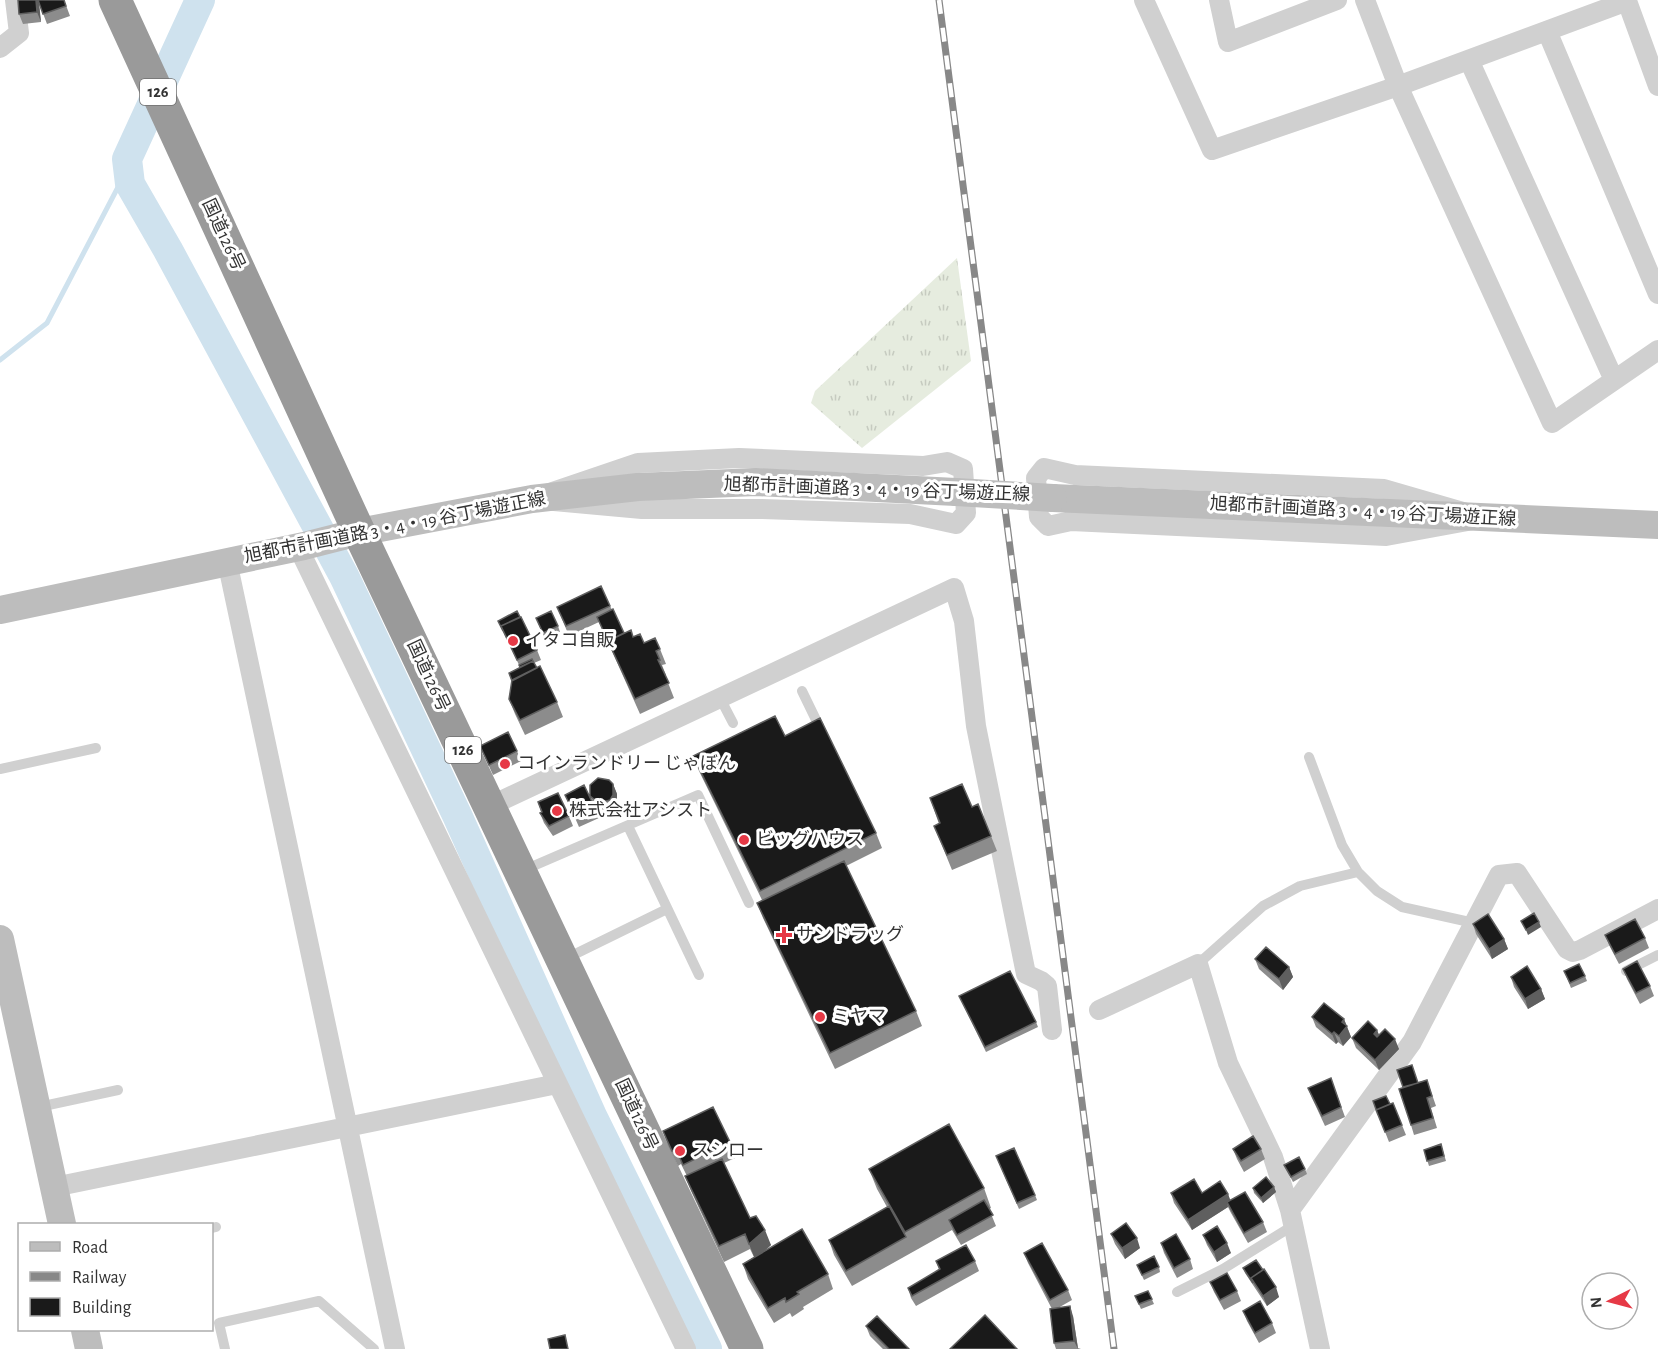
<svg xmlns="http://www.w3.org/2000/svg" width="1658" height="1349" font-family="'Alegreya Sans','Noto Sans JP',sans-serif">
<defs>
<pattern id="grass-tufts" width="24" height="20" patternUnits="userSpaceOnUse" patternTransform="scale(1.5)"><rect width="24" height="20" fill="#e6ecdf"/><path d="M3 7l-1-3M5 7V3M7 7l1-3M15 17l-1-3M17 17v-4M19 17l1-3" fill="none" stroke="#c6cbc0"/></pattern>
</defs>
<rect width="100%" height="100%" fill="#fff"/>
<path fill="url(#grass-tufts)" d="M957 258 971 361 862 448 811 403 815 391Z"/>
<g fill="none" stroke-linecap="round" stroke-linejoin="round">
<path stroke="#cfe2ee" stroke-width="5" d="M0 360 47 323 128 168"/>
<path stroke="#cfe2ee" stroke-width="30" d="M200 0 127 159 130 184 168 250 344 576 457 815 592 1116 707 1349"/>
<path stroke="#d0d0d0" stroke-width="10" d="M802 691 819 726
M720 698 733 723
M1309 757 1342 845 1358 872 1377 891 1402 907 1474 923
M0 769 96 748
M628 826 699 975
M524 870 698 795 749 903
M565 959 667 909
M1198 964 1263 906 1300 886 1358 872
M1626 971 1658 955
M39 1107 118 1090
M212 1228 216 1227
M1177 1292 1223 1269 1294 1225
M225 1349 219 1323 319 1301 374 1349"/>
<path stroke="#d0d0d0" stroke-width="20" d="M1144 0 1212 150 1398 86 1627 1 1658 86
M1219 0 1228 42 1337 0
M1365 0 1398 86 1552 423 1658 350
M1547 31 1658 294
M0 48 19 33 15 0
M1469 60 1614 380
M739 458 923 466 947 462 963 469 966 513 956 524 910 514 761 509H642L532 499 638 463Z
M1044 468 1075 475 1384 489 1484 518 1386 536 1071 521 1048 526 1039 517 1036 478Z
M298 547 686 1349
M227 561 395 1349
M490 806 954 588 964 621 976 726 1026 974 1041 981 1047 986 1052 1030
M1099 1010 1198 964 1228 1063 1273 1157 1290 1210 1320 1349
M54 1187 557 1084
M1290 1210 1412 1042 1499 875 1517 873 1567 949 1573 952 1580 950 1658 909"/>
<path stroke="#bdbdbd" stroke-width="28" d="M1053 498 1658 525
M0 610 304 546 359 532 532 499 638 487 756 482 956 492
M0 939 62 1224
M85 1330 89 1349"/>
<path stroke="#9a9a9a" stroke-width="33" d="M115 0 359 532 747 1349"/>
<defs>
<path id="rail" d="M939 0 1114 1349"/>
</defs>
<use href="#rail" stroke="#888" stroke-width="7"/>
<use href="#rail" stroke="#fff" stroke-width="4.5" stroke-dasharray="14" stroke-linecap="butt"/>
<path stroke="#bdbdbd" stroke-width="28" d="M956 492 1053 498"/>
</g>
<path fill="#8c8c8c" d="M38 0H64L70 16 47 24Z
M38 0 41 22 23 24 19 14Z
M610 606 624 633 644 643 660 649 666 664 662 665 666 675H665L674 698 640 714 599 622 569 636 557 607Z
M498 621 537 650 541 660 534 663 557 702 563 717 525 735 515 714 509 699 512 682 509 673 520 667Z
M538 623 558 626 560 632 545 639Z
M785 736 876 833 882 848 846 866 916 1011 922 1026 835 1069 763 918 757 903 762 900 699 771 693 756Z
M480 746 517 751 521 761 493 775Z
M613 784 617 794V805L614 810 603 813 594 807 599 818 579 827 565 795 594 805 590 796Z
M930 798 972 807 991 836 997 851 952 870 934 826 939 824Z
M538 802 569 816 573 826 553 836 544 823 540 813 541 812Z
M1473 924 1504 939 1508 949 1492 959 1476 934Z
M1605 935 1645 938 1649 948 1619 964 1609 945Z
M1255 959 1289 967 1293 977 1283 990 1259 969Z
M1623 969 1650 986 1654 996 1640 1004 1627 979Z
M1564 971 1585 976 1587 981 1571 988Z
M1511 977 1541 989 1545 999 1528 1009 1514 987Z
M959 996 1036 1022 1038 1027 986 1052Z
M1312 1017 1344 1019 1351 1037 1343 1046 1338 1042 1336 1044 1316 1027Z
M1377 1030 1379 1035 1399 1049 1379 1070 1356 1048 1352 1038Z
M1331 1078 1345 1117 1325 1126 1312 1098 1308 1088Z
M1427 1080 1436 1106 1431 1108 1437 1128 1414 1135 1411 1125 1418 1082Z
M1373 1101 1390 1104 1393 1103 1406 1135 1389 1142Z
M663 1131 730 1142 735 1158 724 1163 750 1218 771 1245 764 1252 828 1274 833 1289 803 1307 804 1309 792 1317 790 1313 774 1323 748 1279 743 1264 754 1257 750 1249 724 1262 691 1191 685 1176H687L681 1164 678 1166 668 1146Z
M1441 1144 1446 1161 1429 1166 1424 1150Z
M1233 1149H1261L1265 1159 1244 1172 1237 1159Z
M998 1161 1035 1195 1037 1200 1019 1209Z
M1284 1165 1305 1169 1307 1174 1293 1182Z
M869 1169 984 1188 991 1208 989 1209 996 1226 961 1245 952 1230 852 1286 834 1255 829 1240 887 1207 877 1189Z
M1274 1187 1276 1192 1263 1203 1254 1193 1253 1188Z
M1171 1193H1202L1228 1194 1230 1200 1263 1222 1267 1232 1248 1243 1231 1213 1228 1207 1192 1230 1174 1203Z
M1111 1234 1140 1248 1125 1259 1115 1244Z
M1203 1235 1231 1253 1217 1262 1207 1245Z
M1161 1243 1190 1259 1193 1269 1177 1278 1164 1253Z
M1024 1253 1068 1290 1072 1300 1058 1308 1073 1316 1078 1348 1081 1349H1056L1054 1343 1052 1309 1028 1263Z
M936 1261H975L979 1271 916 1306 911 1298 908 1288 939 1270Z
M1137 1265 1159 1267 1160 1272 1144 1280Z
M1243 1268 1263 1270 1279 1297 1267 1306 1245 1273Z
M1210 1282 1237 1291 1241 1301 1224 1310 1214 1292Z
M1148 1291 1154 1304 1141 1309 1135 1296Z
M1243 1311 1272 1323 1276 1333 1259 1343 1247 1321Z
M866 1326 909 1349H883L870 1336Z"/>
<path fill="#5f5f5f" d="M36 0H38L39 2 41 22 37 12Z
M613 784 617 794V805L614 810 610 800Z
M1539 922 1541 927 1528 935 1526 930Z
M1504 939 1508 949 1492 959 1489 949Z
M1289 967 1293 977 1283 990 1279 979Z
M1541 989 1545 999 1528 1009 1525 999Z
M1344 1019 1351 1037 1343 1046 1339 1036 1342 1022Z
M1377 1030 1381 1040 1374 1034Z
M1334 1032 1338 1042 1336 1044 1332 1034Z
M1395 1039 1399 1049 1379 1070 1375 1060Z
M1274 1187 1276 1192 1263 1203 1261 1198Z
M1228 1194 1232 1205 1227 1202 1228 1207 1192 1230 1188 1220Z
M765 1230 771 1245 755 1259 749 1244Z
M1137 1238 1140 1248 1125 1259 1122 1248Z
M1227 1243 1231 1253 1217 1262 1214 1252Z
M1276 1287 1279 1297 1267 1306 1263 1296Z
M1070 1306 1073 1316 1078 1349 1074 1341Z"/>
<path fill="#1a1a1a" stroke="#5f5f5f" stroke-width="1.5" d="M18 0H36L37 12 19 14Z
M38 0H64L66 6 43 14Z
M601 586 610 606 566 626 557 607Z
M613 609 624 633 608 641 597 617Z
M517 611 520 617 501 626 503 631 498 621Z
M551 611 558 626 543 633 536 618Z
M521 617 537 650 517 660 501 626Z
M631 630 633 637 640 634 644 643 655 638 660 649 656 651 660 660H658L669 683 635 699 608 641Z
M532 659 533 661 520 667 519 665Z
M533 661 537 668 512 681 509 673Z
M540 666 557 702 520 720 509 699 512 680Z
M775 716 785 736 820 718 876 833 760 891 693 756Z
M508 732 517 751 489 765 480 746Z
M598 778 609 780 613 784V795L610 800 599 803 590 796V785Z
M962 784 972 807 978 804 991 836 947 855 934 826 940 823 930 798Z
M584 785 595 808 576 817 565 795Z
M558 793 569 816 549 826 540 813 542 812 538 802Z
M844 861 916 1011 830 1053 757 903Z
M1534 913 1539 922 1526 930 1521 921Z
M1488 914 1504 939 1489 949 1473 924Z
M1635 919 1645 938 1615 954 1605 935Z
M1266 947 1289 967 1279 979 1255 959Z
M1637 961 1650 986 1636 993 1623 969Z
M1579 964 1585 976 1570 983 1564 971Z
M1527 966 1541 989 1525 999 1511 977Z
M1010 971 1036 1022 985 1047 959 996Z
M1324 1003 1344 1019 1342 1022 1347 1026 1339 1036 1334 1032 1332 1034 1312 1017Z
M1368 1021 1377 1030 1374 1034 1377 1037 1385 1029 1395 1039 1375 1060 1352 1038Z
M1412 1065 1418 1083 1403 1087 1397 1070Z
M1331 1078 1341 1107 1322 1116 1308 1088Z
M1427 1080 1432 1096 1427 1098 1433 1118 1411 1125 1399 1089Z
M1386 1096 1390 1104 1376 1110 1378 1115 1373 1101Z
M1393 1103 1402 1125 1385 1132 1376 1110Z
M713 1107 730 1142 683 1165 676 1149 672 1151 663 1131Z
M949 1124 984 1188 905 1232 869 1169Z
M1253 1136 1261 1149 1241 1161 1233 1149Z
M1441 1144 1444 1156 1427 1161 1424 1150Z
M1014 1148 1035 1195 1017 1203 996 1156Z
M1299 1157 1305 1169 1291 1177 1284 1165Z
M722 1159 750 1218 756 1216 765 1230 749 1244 745 1234 719 1246 685 1176Z
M1266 1177 1274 1187 1261 1198 1253 1188Z
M1194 1179 1202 1193 1220 1181 1228 1194 1188 1220 1171 1193Z
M1245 1192 1263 1222 1244 1233 1227 1202Z
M984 1200 993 1215 957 1235 949 1220Z
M889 1206 906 1237 846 1271 829 1240Z
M1126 1223 1137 1238 1122 1248 1111 1234Z
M1217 1226 1227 1243 1214 1252 1203 1235Z
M802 1229 828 1274 797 1292 799 1294 786 1302 785 1298 768 1308 743 1264Z
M1176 1234 1190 1259 1174 1268 1161 1243Z
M1042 1243 1068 1290 1050 1300 1024 1253Z
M966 1245 975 1261 912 1296 908 1288 940 1269 936 1261Z
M1154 1256 1159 1267 1142 1275 1137 1265Z
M1256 1260 1263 1270 1251 1278 1253 1283 1243 1268Z
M1264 1269 1276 1287 1263 1296 1251 1278Z
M1227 1273 1237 1291 1220 1300 1210 1282Z
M1148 1291 1152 1299 1139 1304 1135 1296Z
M1260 1301 1272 1323 1255 1333 1243 1311Z
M1070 1306 1074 1341 1054 1343 1050 1309Z
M985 1315 1017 1349H950Z
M877 1316 909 1349H889L866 1326Z
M565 1335 568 1349H550L548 1339Z"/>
<g fill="#e63946" stroke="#fff" stroke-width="2">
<circle cx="513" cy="641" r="6"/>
<circle cx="505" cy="764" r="6"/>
<circle cx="557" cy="811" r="6"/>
<circle cx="744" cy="840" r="6"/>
<path d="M781 926h6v6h6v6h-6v6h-6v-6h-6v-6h6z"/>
<circle cx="820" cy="1017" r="6"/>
<circle cx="680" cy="1151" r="6"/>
</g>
<g text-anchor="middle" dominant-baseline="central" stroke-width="6" stroke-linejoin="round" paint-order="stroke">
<g fill="#fff" stroke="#707070" stroke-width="1.5">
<rect x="140" y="79" width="36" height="26" rx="4.5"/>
<rect x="445" y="737" width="36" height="26" rx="4.5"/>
</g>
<g font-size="16" font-weight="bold" fill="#333">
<text x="158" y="92">126</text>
<text x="463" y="750">126</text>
</g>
<g font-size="18" fill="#333" stroke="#fff">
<text transform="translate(223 235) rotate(65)">国道126号</text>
<text transform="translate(877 490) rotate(2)">旭都市計画道路 3・4・19 谷丁場遊正線</text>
<text transform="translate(1363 512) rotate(3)">旭都市計画道路 3・4・19 谷丁場遊正線</text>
<text transform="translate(395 528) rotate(-11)">旭都市計画道路 3・4・19 谷丁場遊正線</text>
<text transform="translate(428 676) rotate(65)">国道126号</text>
<text transform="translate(636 1115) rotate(65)">国道126号</text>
</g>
<g font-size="18" fill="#333" stroke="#fff" text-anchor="start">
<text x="525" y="641">イタコ自販</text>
<text x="517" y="764">コインランドリー じゃぼん</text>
<text x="569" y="811">株式会社アシスト</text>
<text x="756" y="840">ビッグハウス</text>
<text x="796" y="935">サンドラッグ</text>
<text x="832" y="1017">ミヤマ</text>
<text x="692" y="1151">スシロー</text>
</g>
</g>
<rect x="18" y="1223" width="195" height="108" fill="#ffffff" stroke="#adadad" stroke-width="1.5"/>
<rect x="30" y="1242" width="30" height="9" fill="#bdbdbd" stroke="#adadad" stroke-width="1.5"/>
<text x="72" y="1253" font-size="18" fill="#333333">Road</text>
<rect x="30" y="1272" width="30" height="9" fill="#888888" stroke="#adadad" stroke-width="1.5"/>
<text x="72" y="1283" font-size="18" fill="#333333">Railway</text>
<rect x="30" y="1298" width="30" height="18" fill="#1a1a1a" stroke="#adadad" stroke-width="1.5"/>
<text x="72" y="1313" font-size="18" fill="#333333">Building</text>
<g transform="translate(1610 1301) rotate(264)"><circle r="28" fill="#ffffff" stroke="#adadad" stroke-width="1.5"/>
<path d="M0-4.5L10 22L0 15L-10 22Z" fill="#e63946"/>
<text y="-9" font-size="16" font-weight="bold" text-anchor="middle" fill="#333333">N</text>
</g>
</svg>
